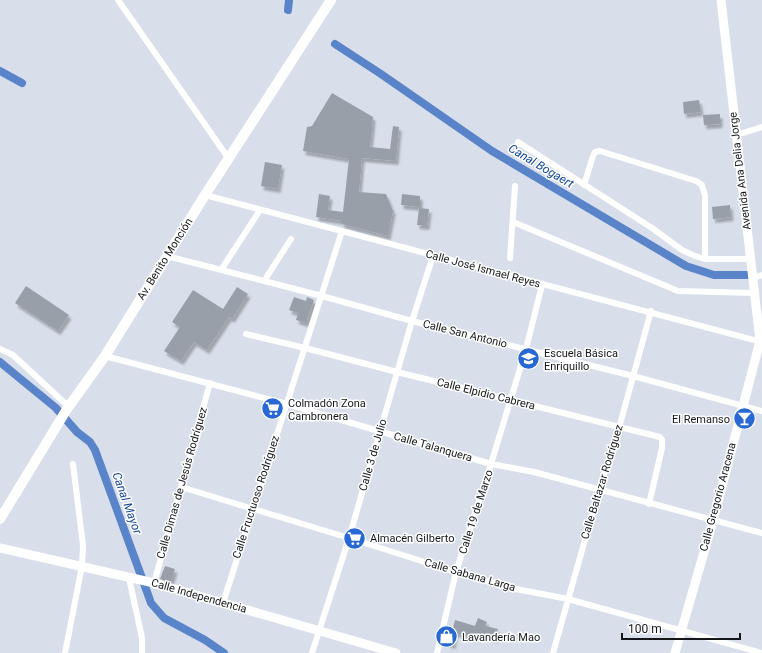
<svg xmlns="http://www.w3.org/2000/svg" width="762" height="653" font-family="Roboto,sans-serif">
<defs>
<filter id="shadow"><feDropShadow dx="2.5" dy="4" stdDeviation="1" flood-color="#0004"/></filter>
</defs>
<rect width="100%" height="100%" fill="#d8dfea"/>
<g fill="none" stroke-linecap="round" stroke-linejoin="round">
<path stroke="#5a84c9" stroke-width="8" d="M288 10 289 0
M335 44 381 74 492 151 686 266 714 275H748
M0 71 22 83
M0 362 56 408 77 432 90 442 95 450 146 589 151 603 164 618 205 640 224 653"/>
</g>
<path fill="#999fa9" filter="url(#shadow)" d="M332 93 373 117 370 147 390 149 393 126 399 127 396 161 362 158 359 192 386 194 393 211 388 236 342 224V221L316 217 319 194 330 196 328 210 343 212 349 159 303 151 307 127 312 126Z
M699 100 701 112 684 114 683 102Z
M720 114V124L704 125 703 115Z
M265 162 282 165 278 189 261 186Z
M402 194 420 196V207L401 205Z
M730 205 731 217 713 219 712 207Z
M419 208 429 209 427 226 417 225Z
M26 286 69 315 58 331 15 303Z
M237 287 248 294 232 319 229 317 207 350 194 342 181 361 164 351 180 327 172 322 193 290 223 309Z
M294 297 306 301 307 297 314 300 306 323 296 320 298 313 289 310Z
M165 566 175 569 171 582 160 579Z
M478 618 487 622 485 626 498 629 495 639 476 633 474 638 452 632 455 620 475 626Z
M447 632 455 634 453 645 444 642Z"/>
<g fill="none" stroke-linecap="round" stroke-linejoin="round">
<path stroke="#fff" stroke-width="6" d="M118 0 229 159
M736 135 762 127
M518 142 652 228 682 250 695 256 705 259H751
M584 185 593 156 595 152 600 151 696 181 702 185 705 196V259
M205 195 762 342
M513 222 678 291 754 293
M167 256 322 296 412 321 633 376 762 411
M510 258 515 186
M221 270 260 210
M752 278 762 275
M264 281 291 239
M246 334 305 348 397 372 660 437 662 440V448L649 504
M0 349 13 355 69 407
M105 356 287 404 491 464 534 472 762 533
M181 487 349 538 456 572 516 589 568 599 762 653
M129 578 142 638V653
M154 583 210 383
M223 603 342 231
M65 653 82 566 83 546 73 464
M312 653 349 538 412 321 433 256
M437 653 456 572 491 464 526 349 542 285
M553 653 599 490 619 428 651 311"/>
<path stroke="#fff" stroke-width="9" d="M0 548 154 583 396 653
M675 653 713 521 760 341 721 0"/>
<path stroke="#fff" stroke-width="10" d="M0 519 67 409 105 356 205 195 331 0"/>
</g>
<defs>
<symbol id="school-disc" viewBox="-11 -11 22 22"><circle r="9.5" fill="#2768d4" stroke="#fff"/><path d="M0-5L7-2L0 1L-7-2ZM-4 1L0 2.5L4 1V4Q0 6-4 4Z" fill="#fff"/></symbol>
<symbol id="supermarket-disc" viewBox="-11 -11 22 22"><circle r="9.5" fill="#2768d4" stroke="#fff"/><path d="M-6-5.5h2.5l.6 2H6L4.5 2H-2.5L-4.4-4H-6ZM-1.5 3.2a1.3 1.3 0 1 0 .1 0ZM3 3.2a1.3 1.3 0 1 0 .1 0Z" fill="#fff"/></symbol>
<symbol id="bar-disc" viewBox="-11 -11 22 22"><circle r="9.5" fill="#2768d4" stroke="#fff"/><path d="M-6-5H6L.8 .8V4.5H3.5V6h-7V4.5H-.8V.8Z" fill="#fff"/></symbol>
<symbol id="shop-disc" viewBox="-11 -11 22 22"><circle r="9.5" fill="#2768d4" stroke="#fff"/><path d="M-5-2.5h2.3a2.7 3.5 0 0 1 5.4 0H5L5.5 6h-11ZM-1.5-2.5h3a1.5 2.3 0 0 0-3 0Z" fill="#fff"/></symbol>
</defs>
<g fill-rule="evenodd">
<use href="#school-disc" x="516" y="346" width="25" height="25"/>
<use href="#supermarket-disc" x="260" y="396" width="25" height="25"/>
<use href="#bar-disc" x="732" y="406" width="25" height="25"/>
<use href="#supermarket-disc" x="342" y="526" width="25" height="25"/>
<use href="#shop-disc" x="434" y="624" width="25" height="25"/>
</g>
<g text-anchor="middle" dominant-baseline="central" stroke-width="3" stroke-linejoin="round" paint-order="stroke">
<g font-size="11" fill="#14161a" stroke="#fff">
<text transform="translate(740 171) rotate(-97)">Avenida Ana Delia Jorge</text>
<text transform="translate(165 259) rotate(-58)">Av. Benito Monción</text>
<text transform="translate(483 269) rotate(15)">Calle José Ismael Reyes</text>
<text transform="translate(465 334) rotate(14)">Calle San Antonio</text>
<text transform="translate(486 394) rotate(14)">Calle Elpidio Cabrera</text>
<text transform="translate(433 447) rotate(16)">Calle Talanquera</text>
<text transform="translate(373 455) rotate(-74)">Calle 3 de Julio</text>
<text transform="translate(602 482) rotate(-73)">Calle Baltazar Rodríguez</text>
<text transform="translate(182 483) rotate(-74)">Calle Dimas de Jesús Rodríguez</text>
<text transform="translate(256 497) rotate(-72)">Calle Fructuoso Rodríguez</text>
<text transform="translate(718 497) rotate(-75)">Calle Gregorio Aracena</text>
<text transform="translate(476 512) rotate(-72)">Calle 19 de Marzo</text>
<text transform="translate(470 575) rotate(16)">Calle Sabana Larga</text>
<text transform="translate(199 596) rotate(16)">Calle Independencia</text>
</g>
<g font-size="11" fill="#14161a" stroke="#fff" text-anchor="start">
<text x="544" y="353">Escuela Básica<tspan x="544" dy="13">Enriquillo</tspan></text>
<text x="288" y="403">Colmadón Zona<tspan x="288" dy="13">Cambronera</tspan></text>
<text x="730" y="419" text-anchor="end">El Remanso</text>
<text x="370" y="538">Almacén Gilberto</text>
<text x="462" y="637">Lavandería Mao</text>
</g>
<g font-size="12" font-style="italic" fill="#134699" stroke="#fff">
<text transform="translate(541 166) rotate(31)">Canal Bogaert</text>
<text transform="translate(127 503) rotate(70)">Canal Mayor</text>
</g>
</g>
<path d="M622 633v6h118v-6" fill="none" stroke="#14161a" stroke-width="2"/>
<text x="628" y="633" font-size="12" fill="#14161a" stroke="#ffffff" stroke-width="3" paint-order="stroke">100 m</text>
</svg>
